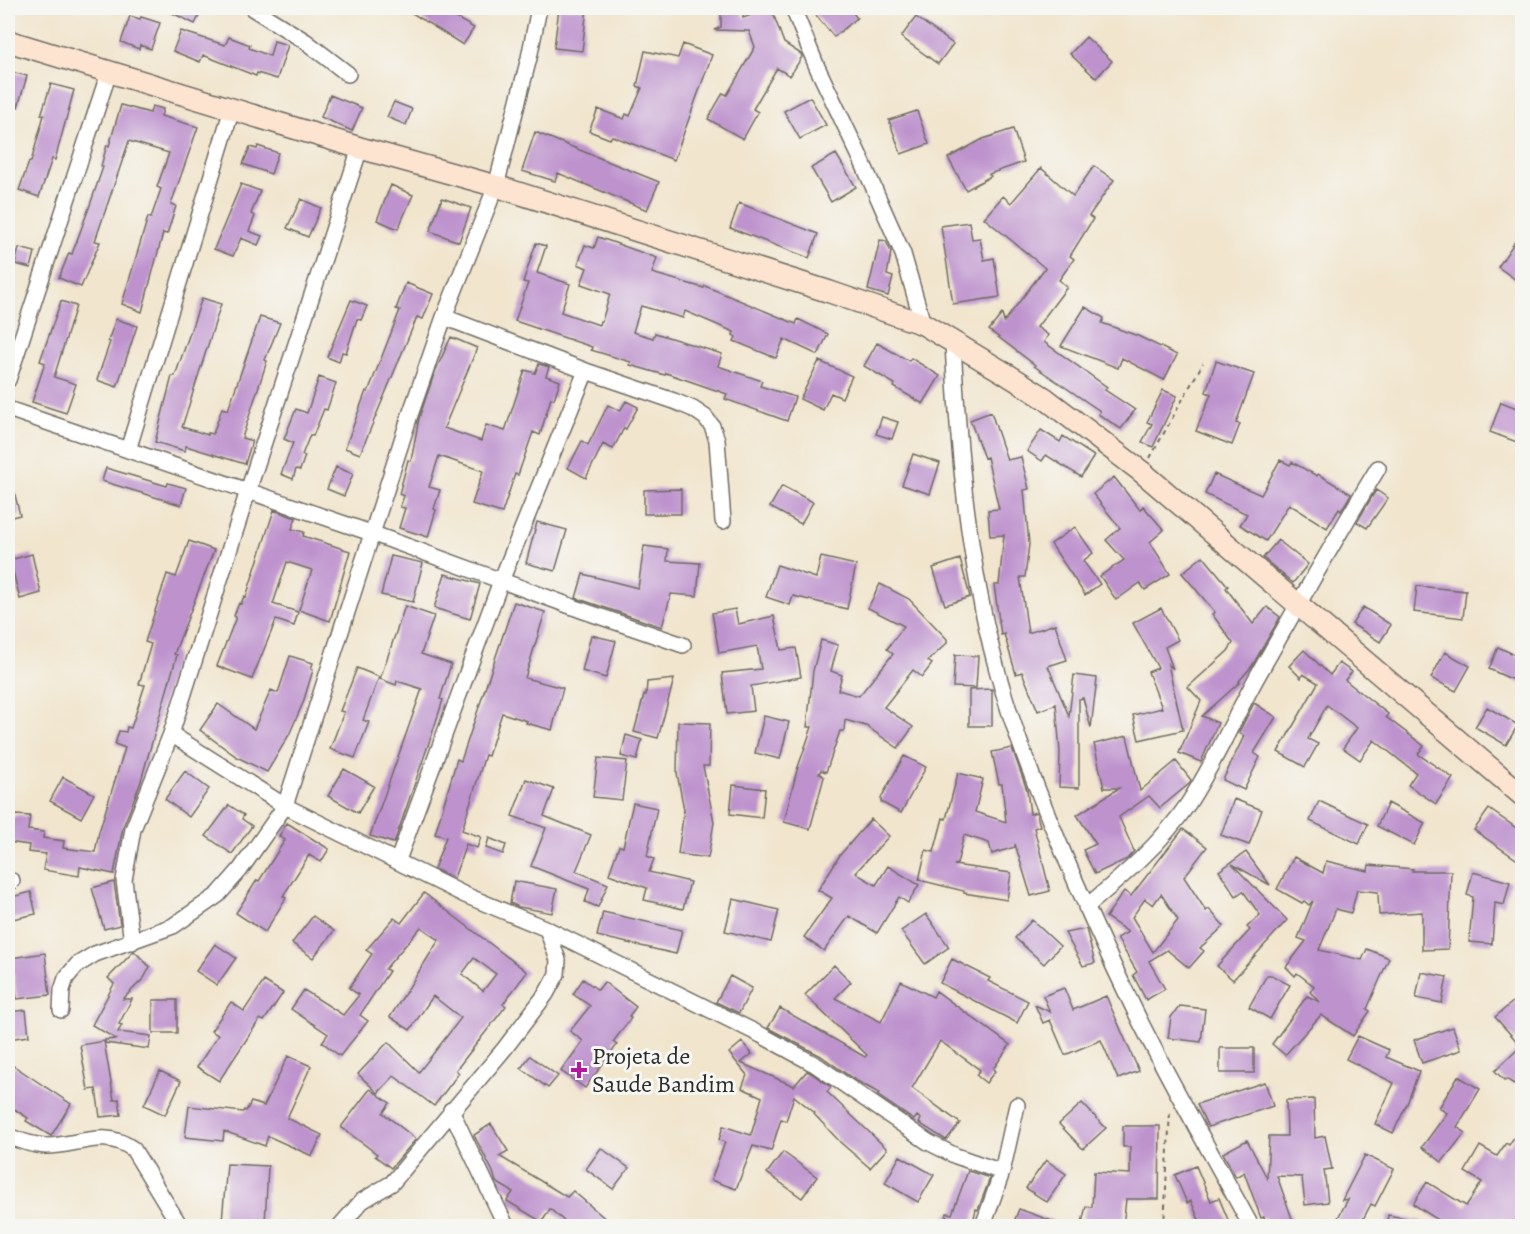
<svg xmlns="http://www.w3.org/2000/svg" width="1530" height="1234" font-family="Alegreya,serif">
<rect width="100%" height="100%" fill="#f6f6f2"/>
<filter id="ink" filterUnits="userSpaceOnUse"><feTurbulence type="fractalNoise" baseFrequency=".0167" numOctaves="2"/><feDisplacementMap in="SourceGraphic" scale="12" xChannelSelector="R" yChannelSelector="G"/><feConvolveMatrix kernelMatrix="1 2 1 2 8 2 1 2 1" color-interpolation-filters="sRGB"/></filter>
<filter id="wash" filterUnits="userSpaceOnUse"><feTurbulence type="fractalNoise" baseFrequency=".008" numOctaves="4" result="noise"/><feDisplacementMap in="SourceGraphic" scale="24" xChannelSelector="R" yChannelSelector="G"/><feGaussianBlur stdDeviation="1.35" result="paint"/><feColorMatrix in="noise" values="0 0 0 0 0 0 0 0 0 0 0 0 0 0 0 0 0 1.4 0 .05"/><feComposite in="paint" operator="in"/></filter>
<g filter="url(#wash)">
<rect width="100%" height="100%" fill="#f1e5cd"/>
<g id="blocks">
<path fill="#bd92cd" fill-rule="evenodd" d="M162 8H203L195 24Z
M404 8H439L474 28 463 45Z
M559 8H587L582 51 554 48Z
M721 8H743V18L771 8 784 43 801 54 802 57 790 76 777 68 753 109 758 112 743 139 708 119 723 93 727 95 755 47 749 31 714 30 721 27Z
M810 8H849L857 18 834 37Z
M130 16 140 19 141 17 160 23 151 49 140 45 139 49 121 42Z
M916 17 953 44 938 64 901 37Z
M181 31 225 45 229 37 250 45 249 48 270 56 274 41 288 45 277 79 257 73 256 76 203 55 200 62 173 51Z
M1086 37 1112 61 1096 78 1070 54Z
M683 44 712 55 674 160 612 136 610 139 589 131 598 109 624 119 626 114 630 116 642 88 637 86 645 51 678 58Z
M8 71 27 76 18 107 8 104Z
M51 84 74 90 55 160 52 159 39 197 19 190 29 162H31L44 115H41Z
M330 95 362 108 352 131 321 117Z
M810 97 826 125 800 139 784 111Z
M394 102 412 109 406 125 387 117Z
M121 105 150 113 152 106 163 109 161 116 198 127 171 204 176 206 167 234 163 233 142 312 122 304 148 217 151 218 161 189 157 187 169 153 129 141 95 241 100 242 81 287 59 278 69 253 72 254 90 205 103 167 101 166 107 145 109 146Z
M917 111 929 144 901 154 889 120Z
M1013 129 1024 162 989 174 991 176 966 190 948 158 983 139Z
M535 132 659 182 647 210 558 173 555 181 522 171Z
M258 146 278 153 271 174 243 164 250 147 257 149Z
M836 154 856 187 831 202 811 168Z
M1094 166 1114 180 1089 216 1093 219 1070 256 1074 259 1059 280 1067 287 1037 327 1048 335 1044 342 1107 387 1105 390 1135 410 1121 429 1098 414 1100 411 1034 366 1035 365 989 330 1002 314 1004 322 1045 268 984 218 1003 196 1011 203 1041 168 1073 196Z
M241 184 260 191 251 214 255 216 249 231 262 236 258 245 241 238 233 256 214 249Z
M391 185 413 195 398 229 377 220Z
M442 198 471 208 459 242 430 231Z
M301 199 321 208 308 237 287 228Z
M739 203 818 234 809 258 730 228Z
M969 222 972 239 980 238 984 260 994 258 1000 297 953 304 941 226Z
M1522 231V284L1498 267Z
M598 237 657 258 652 273 704 288 705 286 796 324 798 319 828 334 818 355 784 339 776 358 734 341 736 337 733 335 734 332 685 311 683 318 641 306 633 332 653 338 655 333 722 354 718 366 762 381 760 386 795 397 787 421 725 399 727 394 666 373 665 375 630 365 631 362 591 350 592 347 515 321 528 283 523 282 536 243 546 246 537 273 570 284 561 312 599 325 600 321H602L610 294 581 284 587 268 578 264 585 245 594 248Z
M880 240 886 241 891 252 887 275 893 277 888 296 868 290Z
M19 248 35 252 31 268 15 264Z
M406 283 433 294 423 319 417 317 360 454 345 448 366 391 368 392 400 310 396 309Z
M202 298 221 304 182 427 208 435V433L213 434 222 408 228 410 260 317 280 323 265 360 267 361 242 438 252 441 245 464 186 446 185 451 155 442 172 376H175Z
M351 300 367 306 361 320 357 319 346 353 342 352 339 362 327 357Z
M61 301 76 306 54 377 76 384 66 413 32 402 45 363 40 361Z
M1085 307 1104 318 1102 323 1138 336 1177 355 1164 380 1122 358 1118 368 1061 346Z
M116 319 137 326 117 387 97 380 110 342 108 341Z
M451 337 477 348 444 428 481 441 486 425 505 431 525 370 535 373 539 364 549 367 546 376 560 381 554 399 551 398 540 435 533 432 518 475 515 474 502 513 472 504 483 471 439 456 429 487 440 490 434 509 436 510 428 537 399 528 405 508 400 507 404 496 399 494 408 460 411 461 419 418 434 374Z
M877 343 909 361 911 358 940 376 923 404 894 387 895 384 864 366Z
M819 361 852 376 842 398 831 393 823 410 800 399Z
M1216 361 1254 374 1236 423 1240 424 1232 445 1196 431 1211 394 1206 392Z
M319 377 336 383 327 410 324 409 313 436 310 435 302 455 305 456 300 470 296 469 293 479 281 474 293 443 284 439 296 409 307 413Z
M1163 390 1177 396 1153 447 1142 442 1152 424 1147 422Z
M626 401 638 407 626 429 624 428 613 449 603 444 586 478 568 468 582 441 588 445 608 405 620 411Z
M1501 402 1522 410V444L1490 432Z
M991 412 1007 460 1021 457 1029 489 1024 490 1029 544 1025 577H1020L1028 633 1055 624 1067 660 1048 666 1069 716 1074 675 1097 678 1091 728 1083 698 1079 699V788L1059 787 1060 752 1056 704 1038 711 1022 672 1016 674 1004 634 1001 635 994 585H999L1004 535 990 536 988 510 999 509 987 457 984 458 970 420Z
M882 417 898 422 892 439 876 434Z
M1041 430 1060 442 1063 436 1094 456 1081 477 1046 455 1042 461 1027 451Z
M913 454 940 463 930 494 902 485Z
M1280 460 1290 465 1292 462 1317 476 1318 474 1351 494 1341 511 1339 509 1327 528 1289 504 1266 541 1240 525 1247 514 1205 494 1214 474 1261 495Z
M336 467 353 474 344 496 327 489Z
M106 468 167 486 168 483 186 488 181 505 102 481Z
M1114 477 1140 510 1143 506 1164 530 1150 542 1170 574 1145 590 1140 583 1116 600 1100 576 1124 560 1106 540 1120 528 1093 494Z
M8 479H11L20 515 8 518Z
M782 486 813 502 801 524 770 507Z
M681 489V514H644V490Z
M1376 490 1388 498 1367 528 1357 522Z
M274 510 296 518 292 529 304 532 303 536 350 551 330 621 299 610 312 570 287 562 273 604 298 612 294 626 276 620 252 679 217 666 236 617 234 616 239 603 241 604 244 596 246 597Z
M537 522 567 530 555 571 526 563Z
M1075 527 1093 553 1083 561 1100 584 1085 595 1051 544Z
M1278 540 1308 564 1293 583 1263 558Z
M189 541 214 550 174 654 177 655 140 784 123 827 114 874 80 867 79 876 43 870 46 854 28 852 29 845 8 842V822L16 815 30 816 28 830 44 832 43 838 64 841 63 848 95 852 99 832 125 748 115 744 119 731 126 732 127 727 131 728 145 685 139 684 151 644 145 642 167 574 176 577Z
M644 546 668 549 667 561 700 563 697 596 671 594 662 627 576 598 583 574 638 588Z
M32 554 41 593 20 599 10 560Z
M391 556 423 563 413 602 381 595Z
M1203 556 1228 586 1226 588 1253 624 1267 607 1280 617 1252 666 1239 681 1240 682 1202 716 1218 723 1201 762 1179 753 1201 701 1188 687 1228 651 1233 643 1212 614 1215 612 1182 573Z
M821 557 856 565 847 609 793 596 790 605 766 597 777 565 816 578Z
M960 559 970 597 945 605 933 568Z
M445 574 480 584 470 619 434 608Z
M880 584 909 599 947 639V643L928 661 932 664 922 677 913 670 884 707 913 727 898 748 866 726 845 720 844 731H840L826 772 821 770 819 773 824 777 810 829 784 822 797 770 812 727H807L813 671 821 640 838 645 831 671 842 675 838 690 859 696 893 654 887 649 904 626 868 608Z
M1417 586 1466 591 1463 618 1414 612Z
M514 602 545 612 525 678 563 688 552 730 526 723 527 721 502 713 488 756 485 755 462 830 481 837 477 848 466 844 454 878 434 869 446 837 435 834 457 759 461 761Z
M405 606 434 616 421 654 451 664 440 699 443 700 432 734 394 843 370 836 422 689 397 681 396 685 380 679Z
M1363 607 1391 625 1380 642 1352 624Z
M1161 608 1178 640 1165 647 1173 669 1168 664 1183 730 1139 740 1133 715 1162 708 1148 672 1158 668 1133 623Z
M735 609 738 624 774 616 781 650 796 648 801 677 751 686 754 711 727 714 722 673 761 669 757 646 719 653 712 613Z
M591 635 616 641 606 678 582 671Z
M1498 647 1522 658V684L1489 669Z
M1304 650 1330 675 1339 663 1352 672 1345 680 1388 714 1386 717 1424 746 1418 754 1453 778 1436 804 1408 785 1416 773 1374 740 1360 760 1343 748 1357 728 1327 705 1308 739 1318 744 1305 767 1278 752 1318 683 1303 674 1301 678 1289 666Z
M1445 652 1470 666 1456 691 1431 678Z
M955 655 978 656 976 688 953 687Z
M290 656 313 663 311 669 313 670 303 703 289 735 267 772 237 757 200 730 218 704 254 729 271 690 278 693Z
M357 668 379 677 363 720 369 722 355 758 330 749 344 712 340 711Z
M674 679 658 738 634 732 644 695H646L647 682Z
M992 689V726H969V690Z
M1254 703 1276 717 1254 753 1260 757 1244 790 1223 780 1244 736 1239 732Z
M1487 707 1518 725 1506 745 1475 727Z
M764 716 789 722 780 759 755 753Z
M678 722 710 723 709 766H703L714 822 708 858 678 854 684 810 677 773Z
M626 735 642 740 637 760 621 756Z
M1127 736 1140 791 1176 761 1191 780 1189 784 1160 808 1149 796 1119 817 1134 851 1127 859 1095 874 1083 850 1096 844 1077 815 1119 788H1104L1094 744Z
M1012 748 1027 790 1030 814 1036 812 1040 826 1034 828 1050 891 1031 896 1015 844V847L992 854 989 843 964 835 957 864 954 865 1011 873 1007 900 964 893V891L919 880 926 850 934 852 943 818 946 819 958 773 983 779 975 812 1006 822 1002 784H999L992 752Z
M904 756 926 767 901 813 881 802V798Z
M598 758 627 761 622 800 593 797Z
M344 769 374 786 358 813 328 796Z
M185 771 209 789 189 817 165 799Z
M63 777 94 794 81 818 50 801Z
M526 779 554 789 544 816 591 835 576 871 608 884 598 907 585 902 589 889 531 866 546 828 512 816Z
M733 785 765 789 762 818 730 814Z
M1234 799 1262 810 1249 845 1221 835Z
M1319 801 1368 824 1359 844 1310 821Z
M633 803 657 808 647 856 654 859 649 872 690 882 683 909 644 900 647 888 609 874 619 846 623 847Z
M1388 803 1425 823 1414 845 1377 826Z
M229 805 244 815 242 819 252 826 232 854 206 836Z
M1489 809 1522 832V863L1474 830Z
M871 819 889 836 856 872 857 874 876 885 888 866 919 885 908 903 899 897 877 933 849 916 824 951 804 937 832 898 818 890 840 855Z
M287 823 329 849 321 862 309 855 283 896 286 898 265 932 236 913 257 880 259 881 285 840 279 836Z
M1183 829 1207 847 1184 877 1206 911 1209 909 1224 926 1200 948 1204 951 1189 968 1167 950 1149 961 1165 989 1146 1000 1133 975 1137 972 1117 938 1128 932 1106 917 1124 891 1131 896ZM1161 894 1178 920 1153 952 1132 917 1145 899 1153 905Z
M489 838 506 845 503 854 486 848Z
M1246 852 1270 885 1232 864 1287 920 1233 980 1217 966 1250 930 1247 927 1260 915 1243 891 1236 896 1219 871Z
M1294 857 1323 873 1326 861 1368 871 1369 865 1413 869 1412 871H1451L1448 949 1422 950V912L1379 915 1378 892 1357 890 1351 913 1336 909 1319 950 1362 960 1367 949 1389 958 1367 1009 1370 1011 1353 1036 1321 1015 1285 1055 1272 1044 1307 996 1320 1002 1310 992 1314 986 1297 973 1295 976 1286 967 1306 941 1298 938 1313 901 1309 905 1304 901 1302 903 1277 889Z
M1473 872 1510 882 1504 905 1495 903 1492 944 1469 942 1473 897 1467 895Z
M514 881 557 889 552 913 519 907 510 903Z
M114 882 120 925 104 929 92 888Z
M31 892 36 914 8 920V898Z
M424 893 527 972 503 1004 506 1006 456 1070 459 1073 434 1106 394 1076 378 1093 358 1074 388 1042 419 1072 461 1018 433 996 410 1030 390 1017 439 940 421 927 385 969 389 971 360 1015 368 1021 340 1056 322 1042 328 1034 291 1009 304 990 343 1015 359 995 349 988 372 954 366 950 394 918 401 923ZM474 958 496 974 483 991 462 974Z
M733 899 779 910 771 942 725 931Z
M603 912 682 930 676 954 597 936Z
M926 914 949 947 925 964 901 931Z
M313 916 334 931 313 958 292 943Z
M1032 920 1060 946 1044 964 1015 938Z
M1086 929 1095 963 1083 966 1065 933Z
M215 944 236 958 217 985 196 971Z
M134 951 150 967 144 978 123 999H132L119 1024 122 1025 118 1032 151 1036 149 1049 105 1043V1040L116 1039 92 1025 114 984 108 978Z
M45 953 50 995 17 999 11 958Z
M952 959 990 978 988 981 1028 1001 1017 1023 940 983Z
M834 965 851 982 835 998 881 1022 901 981 933 997 936 991 1010 1045 993 1069 995 1071 986 1083 976 1075 980 1070 940 1041 912 1088 960 1123 946 1140 919 1123 921 1119 917 1116 914 1120 877 1095 879 1093 855 1080 821 1056 768 1028 780 1008 865 1057 867 1055 805 995Z
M1421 972 1447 977 1442 1003 1416 998Z
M1267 975H1271L1290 985 1270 1019 1249 1007Z
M730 976 752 988 739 1013 716 1002Z
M583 979 598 990 604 982 636 1007 629 1016 631 1018 613 1042 617 1045 585 1088 561 1071 583 1041 570 1031 590 1006 573 994Z
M264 981 283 993 264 1021 260 1019 219 1081 197 1067 218 1035 211 1031 231 1002 244 1011Z
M1064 988 1073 1010 1106 996 1139 1071 1118 1079 1101 1040 1065 1055 1050 1020 1043 1023 1035 1005 1050 1012 1043 996Z
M1522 994V1086L1517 1080 1514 1084 1506 1079 1505 1081 1495 1071 1521 1046 1495 1017Z
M153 1000H177V1033H153Z
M1180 1006 1205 1009 1201 1042 1168 1038 1171 1017Z
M26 1010 29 1036 8 1039V1012Z
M1453 1027 1461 1050 1422 1063 1414 1040Z
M1358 1036 1389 1050 1386 1057 1419 1071 1407 1104 1393 1133 1375 1124 1394 1083 1346 1059Z
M104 1041 114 1100 119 1099 121 1115 100 1117 96 1089 88 1090 80 1045Z
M742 1042 752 1054 741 1063 794 1086 807 1071 811 1073 831 1087 827 1092 887 1149 870 1168 841 1143 814 1114 815 1113 794 1096 786 1121 781 1119 771 1151 753 1146 736 1189 711 1180 725 1142 719 1140 723 1126 751 1135 762 1097 742 1088 747 1075 729 1053Z
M1220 1048H1254V1073H1220Z
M288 1056 311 1066 287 1118 322 1135 312 1156 268 1136 265 1146 224 1131 223 1141 185 1137 189 1106 243 1112 244 1110 246 1111 251 1102 264 1106Z
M530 1056 558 1076 548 1088 521 1068Z
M14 1066 71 1104 51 1136 26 1121 28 1118 8 1105V1076Z
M160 1071 181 1081 165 1115 144 1105Z
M1458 1076 1480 1089 1457 1127 1465 1133 1442 1162 1422 1147 1447 1113 1439 1108Z
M1265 1082 1273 1106 1208 1127 1197 1104Z
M370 1089 390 1103 383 1113 416 1139 391 1168 375 1156 377 1154 341 1127Z
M1314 1099 1315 1138 1325 1136 1332 1169 1324 1170 1328 1202 1305 1205 1302 1177 1277 1176 1295 1227H1269L1264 1217 1261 1218 1244 1172 1236 1177 1223 1153 1247 1140 1267 1178 1269 1136H1287L1286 1100Z
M1082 1103 1106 1128 1083 1149 1059 1124Z
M491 1124 508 1151 499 1156 567 1197 573 1191 615 1227H571L550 1209 542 1222 507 1201 513 1192 496 1182 493 1172 474 1135Z
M1522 1125V1227H1449L1413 1204 1427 1182 1466 1206 1482 1182 1465 1172 1480 1146 1497 1156 1506 1143 1509 1145Z
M1123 1126H1160L1159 1199H1126L1123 1227H1081L1086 1206 1092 1207 1094 1172 1130 1174V1147H1123Z
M601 1148 629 1168 613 1189 586 1169Z
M783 1152 817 1177 802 1198 767 1173Z
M1365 1155 1394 1169 1375 1206 1371 1204 1359 1227H1333L1348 1199 1342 1200Z
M900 1156 934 1175 918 1202 885 1183Z
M1046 1160 1066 1174 1047 1202 1026 1188Z
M227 1164 268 1166 265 1224 222 1221Z
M1196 1166 1211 1201 1219 1198 1231 1227H1202L1191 1201 1187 1203 1175 1175Z
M968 1171 990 1178 978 1210 976 1209 972 1227H944L947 1213 952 1214Z
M1019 1209 1063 1225V1227H1012Z
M1388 1215 1422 1221 1421 1227H1386Z"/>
</g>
</g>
<g filter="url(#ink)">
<use href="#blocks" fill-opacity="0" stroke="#706c64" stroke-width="1.5"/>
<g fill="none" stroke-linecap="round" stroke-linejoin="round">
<defs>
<path id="street" d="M252 8 305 41 348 74
M793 8 817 67 861 159 903 254 923 324
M444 317 586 371 674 401 693 409 705 417 712 426 717 440 723 521
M953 342C958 450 968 561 996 666 1012 727 1036 787 1060 845 1083 900 1108 955 1134 1009 1170 1083 1212 1154 1251 1226
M8 380 109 72
M8 409 371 533 584 611 683 645
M128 450 232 109
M171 734 285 806 465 895 547 929 761 1035 816 1065 928 1142 956 1156 1002 1172
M398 860 501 581 586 371
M8 881H12
M1086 907C1123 876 1161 844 1188 804 1216 761 1236 713 1262 668 1300 601 1338 534 1378 468
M132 942 124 880 133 829 171 734 248 491 360 148
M61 1010 62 990 66 978 77 965 95 954 173 926 218 895 240 870 285 806 410 415 444 317 496 186 529 58 539 8
M451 1110 506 1226
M8 1136C20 1141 31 1145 45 1146 77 1147 103 1127 133 1149L180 1226
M340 1226 362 1201 392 1183 505 1048 546 994 557 974 558 960 547 929
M983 1226 1002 1172 1017 1105"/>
<path id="secondary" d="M8 41 360 148 496 186 830 292 923 324 1008 375 1046 399 1142 472 1522 795"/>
</defs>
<use href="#street" stroke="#706c64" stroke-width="18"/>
<use href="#secondary" stroke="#706c64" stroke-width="24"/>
<path stroke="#706c64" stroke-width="2" stroke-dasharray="4.5 4.5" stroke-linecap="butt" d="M1150 458 1203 363
M1164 1226 1170 1110"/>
<use href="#street" stroke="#fff" stroke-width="15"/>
<use href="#secondary" stroke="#fde4d0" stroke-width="21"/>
</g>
</g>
<path fill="#b5179e" stroke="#f6f6f2" stroke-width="2" d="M576 1061h6v6h6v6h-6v6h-6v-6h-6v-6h6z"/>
<g text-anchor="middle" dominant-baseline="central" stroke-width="6" stroke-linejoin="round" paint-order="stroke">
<g font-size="24" fill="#2b2b2b" stroke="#f6f6f2" text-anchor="start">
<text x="592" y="1056">Projeta de<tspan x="592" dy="28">Saude Bandim</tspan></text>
</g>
</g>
<rect width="1530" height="1234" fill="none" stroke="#f6f6f2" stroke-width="30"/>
</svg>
